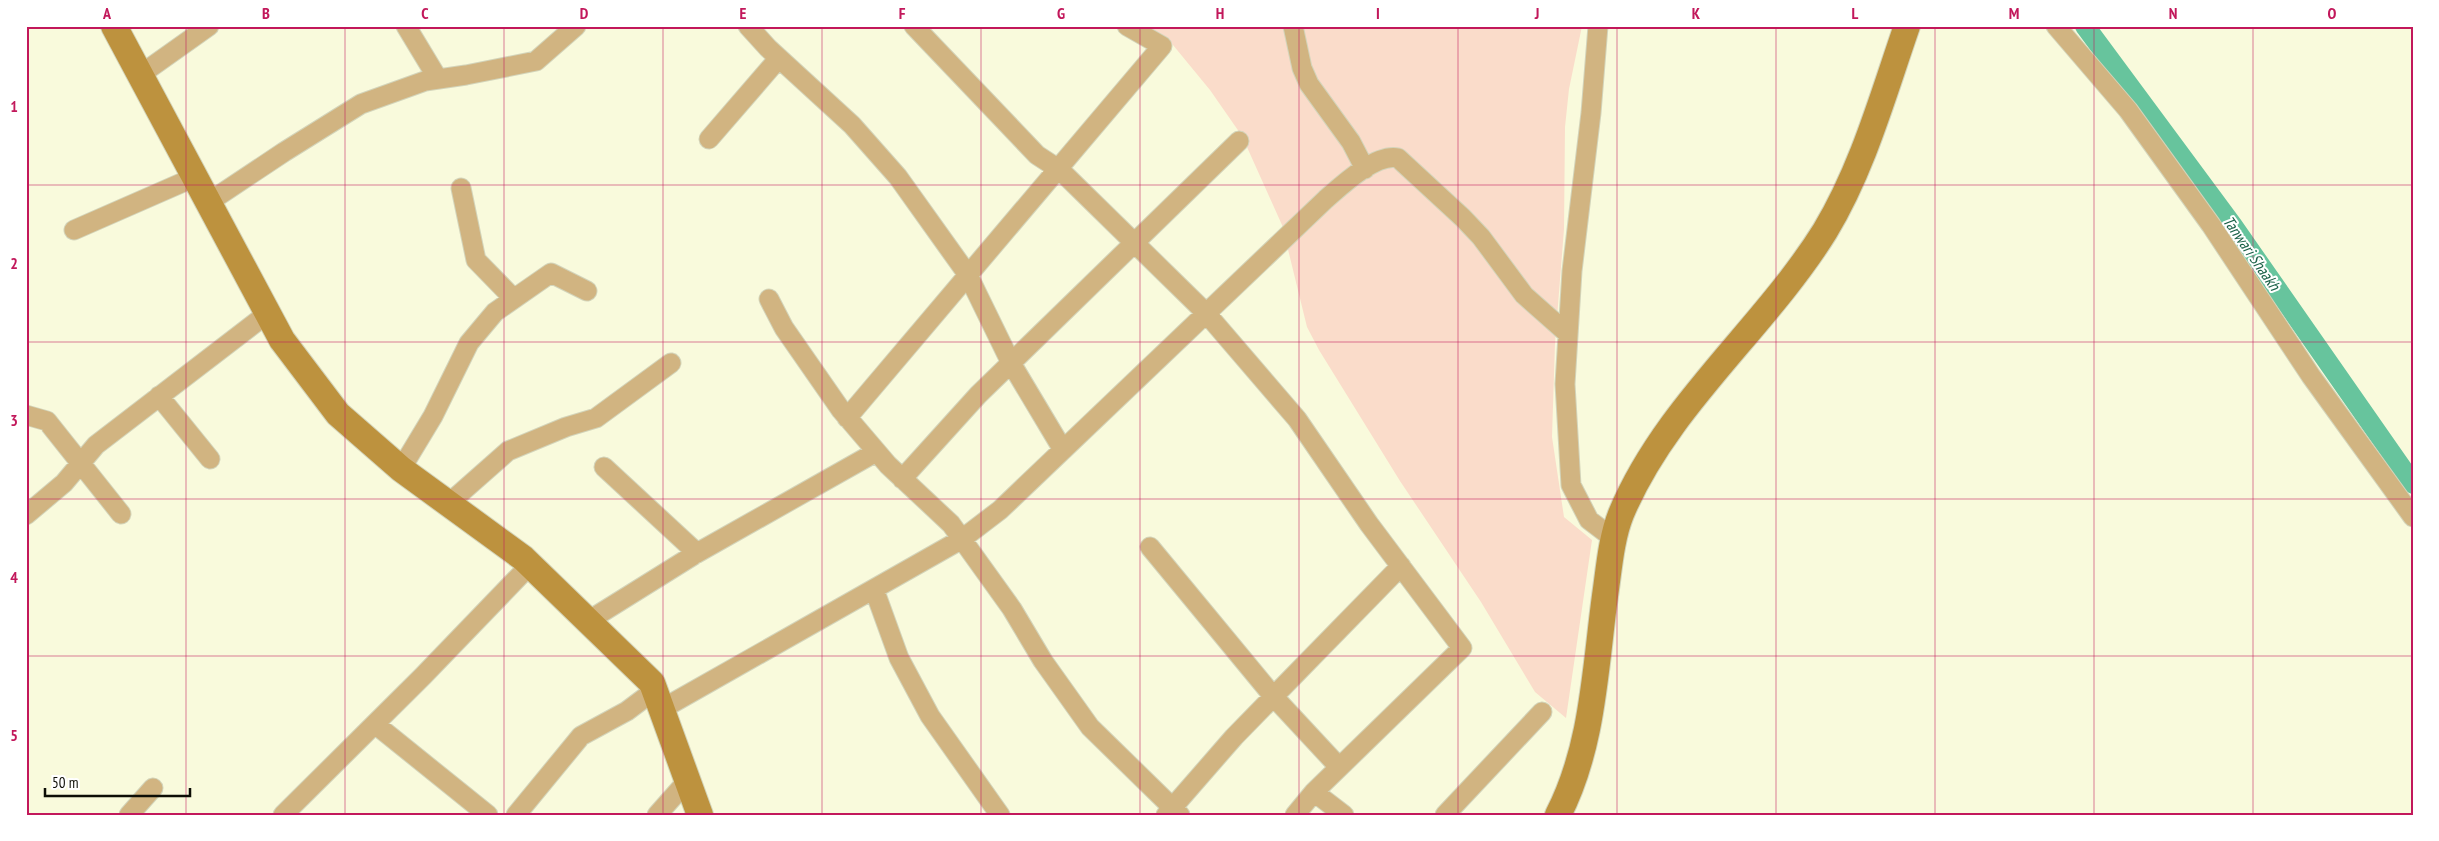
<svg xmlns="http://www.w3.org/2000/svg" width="2439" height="841" font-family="'PT Sans Narrow',sans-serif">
<rect width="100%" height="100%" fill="#f9fadc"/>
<path fill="#fadcca" d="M1137 26H1582L1569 89 1565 127 1564 229 1555 343 1552 437 1564 517 1592 540 1566 718 1535 692 1481 602 1400 481 1319 350 1307 327 1282 225 1242 136 1210 90 1173 45Z"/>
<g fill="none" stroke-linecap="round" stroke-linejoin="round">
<path stroke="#67c49d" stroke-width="20" d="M2085 26 2233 226 2413 484"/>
<defs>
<path id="street" d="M406 26 438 79
M748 26 768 48 852 125 898 177 968 275 1011 363 1063 450
M914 26 1037 155 1060 170 1206 313 1297 419 1369 524 1462 648 1314 792 1295 815
M1293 26 1302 68 1309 84 1351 142 1365 169
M1598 26 1591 113 1572 271 1565 384 1571 485 1589 520 1614 539
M2056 26 2128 110 2211 225 2311 376 2413 517
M140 75 209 26
M709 139 779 58
M461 188 476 260 514 299
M209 202 284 152 361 104 425 81 466 75 536 61 576 26
M74 230 195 177
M769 299 784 328 841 410 888 465 951 524 1012 609 1043 661 1090 727 1180 815
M159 396 210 459
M26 415 47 421 121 514
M847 418 1162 46 1127 26
M604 467 697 553
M401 469 433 416 469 343 495 312 551 273 587 291
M902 479 978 395 1239 141
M448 504 508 451 566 427 596 418 671 363
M26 515 64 483 96 445 268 313
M1150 547 1273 696 1339 767
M874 589 899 658 930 716 1000 815
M588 621 697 553 876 452
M662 709 962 539 1000 510 1326 199C1342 185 1376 153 1398 158L1463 218 1481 237 1524 295 1568 334
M375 724 488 815
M1314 792 1344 815
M129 815 153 788
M283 815 423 676 530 565
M516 815 581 736 627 711 655 690
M657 815 688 780
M1166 815 1234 737 1401 566
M1445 815 1542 712"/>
<path id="secondary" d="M114 26 282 340 338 414 401 469 523 558 652 683 700 815
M1558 815C1593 747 1595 670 1605 596 1609 569 1611 539 1621 514 1666 406 1764 329 1825 231 1863 168 1883 95 1907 26"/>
</defs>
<use href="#street" stroke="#d3d4ba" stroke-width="21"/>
<use href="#secondary" stroke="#d3d4ba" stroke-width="28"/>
<use href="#street" stroke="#d1b481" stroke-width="19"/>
<use href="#secondary" stroke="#bd923e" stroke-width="26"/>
</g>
<path fill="none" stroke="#c2185b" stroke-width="1" stroke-opacity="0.55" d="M186 26V815M345 26V815M504 26V815M663 26V815M822 26V815M981 26V815M1140 26V815M1299 26V815M1458 26V815M1617 26V815M1776 26V815M1935 26V815M2094 26V815M2253 26V815M26 185H2413M26 342H2413M26 499H2413M26 656H2413"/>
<g text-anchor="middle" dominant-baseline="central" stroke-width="4" stroke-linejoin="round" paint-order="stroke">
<g font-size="16" font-style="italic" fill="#1b6248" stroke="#fff">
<text transform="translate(2252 253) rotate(55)">Tanwari Shaakh</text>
</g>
</g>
<rect width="2439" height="841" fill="none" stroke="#ffffff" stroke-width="55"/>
<path d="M45 788v8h145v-8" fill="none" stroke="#0d0d05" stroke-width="2.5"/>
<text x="52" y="788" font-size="15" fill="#0d0d05" stroke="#ffffff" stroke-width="4" paint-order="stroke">50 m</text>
<rect x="28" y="28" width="2384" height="786" fill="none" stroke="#c2185b" stroke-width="2"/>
<g font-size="16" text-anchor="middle" font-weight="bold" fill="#c2185b">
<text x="107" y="19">A</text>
<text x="266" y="19">B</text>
<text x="425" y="19">C</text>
<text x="584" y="19">D</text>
<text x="743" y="19">E</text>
<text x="902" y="19">F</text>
<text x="1061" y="19">G</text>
<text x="1220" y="19">H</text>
<text x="1378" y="19">I</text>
<text x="1537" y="19">J</text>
<text x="1696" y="19">K</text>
<text x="1855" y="19">L</text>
<text x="2014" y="19">M</text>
<text x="2173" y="19">N</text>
<text x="2332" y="19">O</text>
<text x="14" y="112">1</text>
<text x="14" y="269">2</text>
<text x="14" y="426">3</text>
<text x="14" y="583">4</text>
<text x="14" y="741">5</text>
</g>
</svg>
